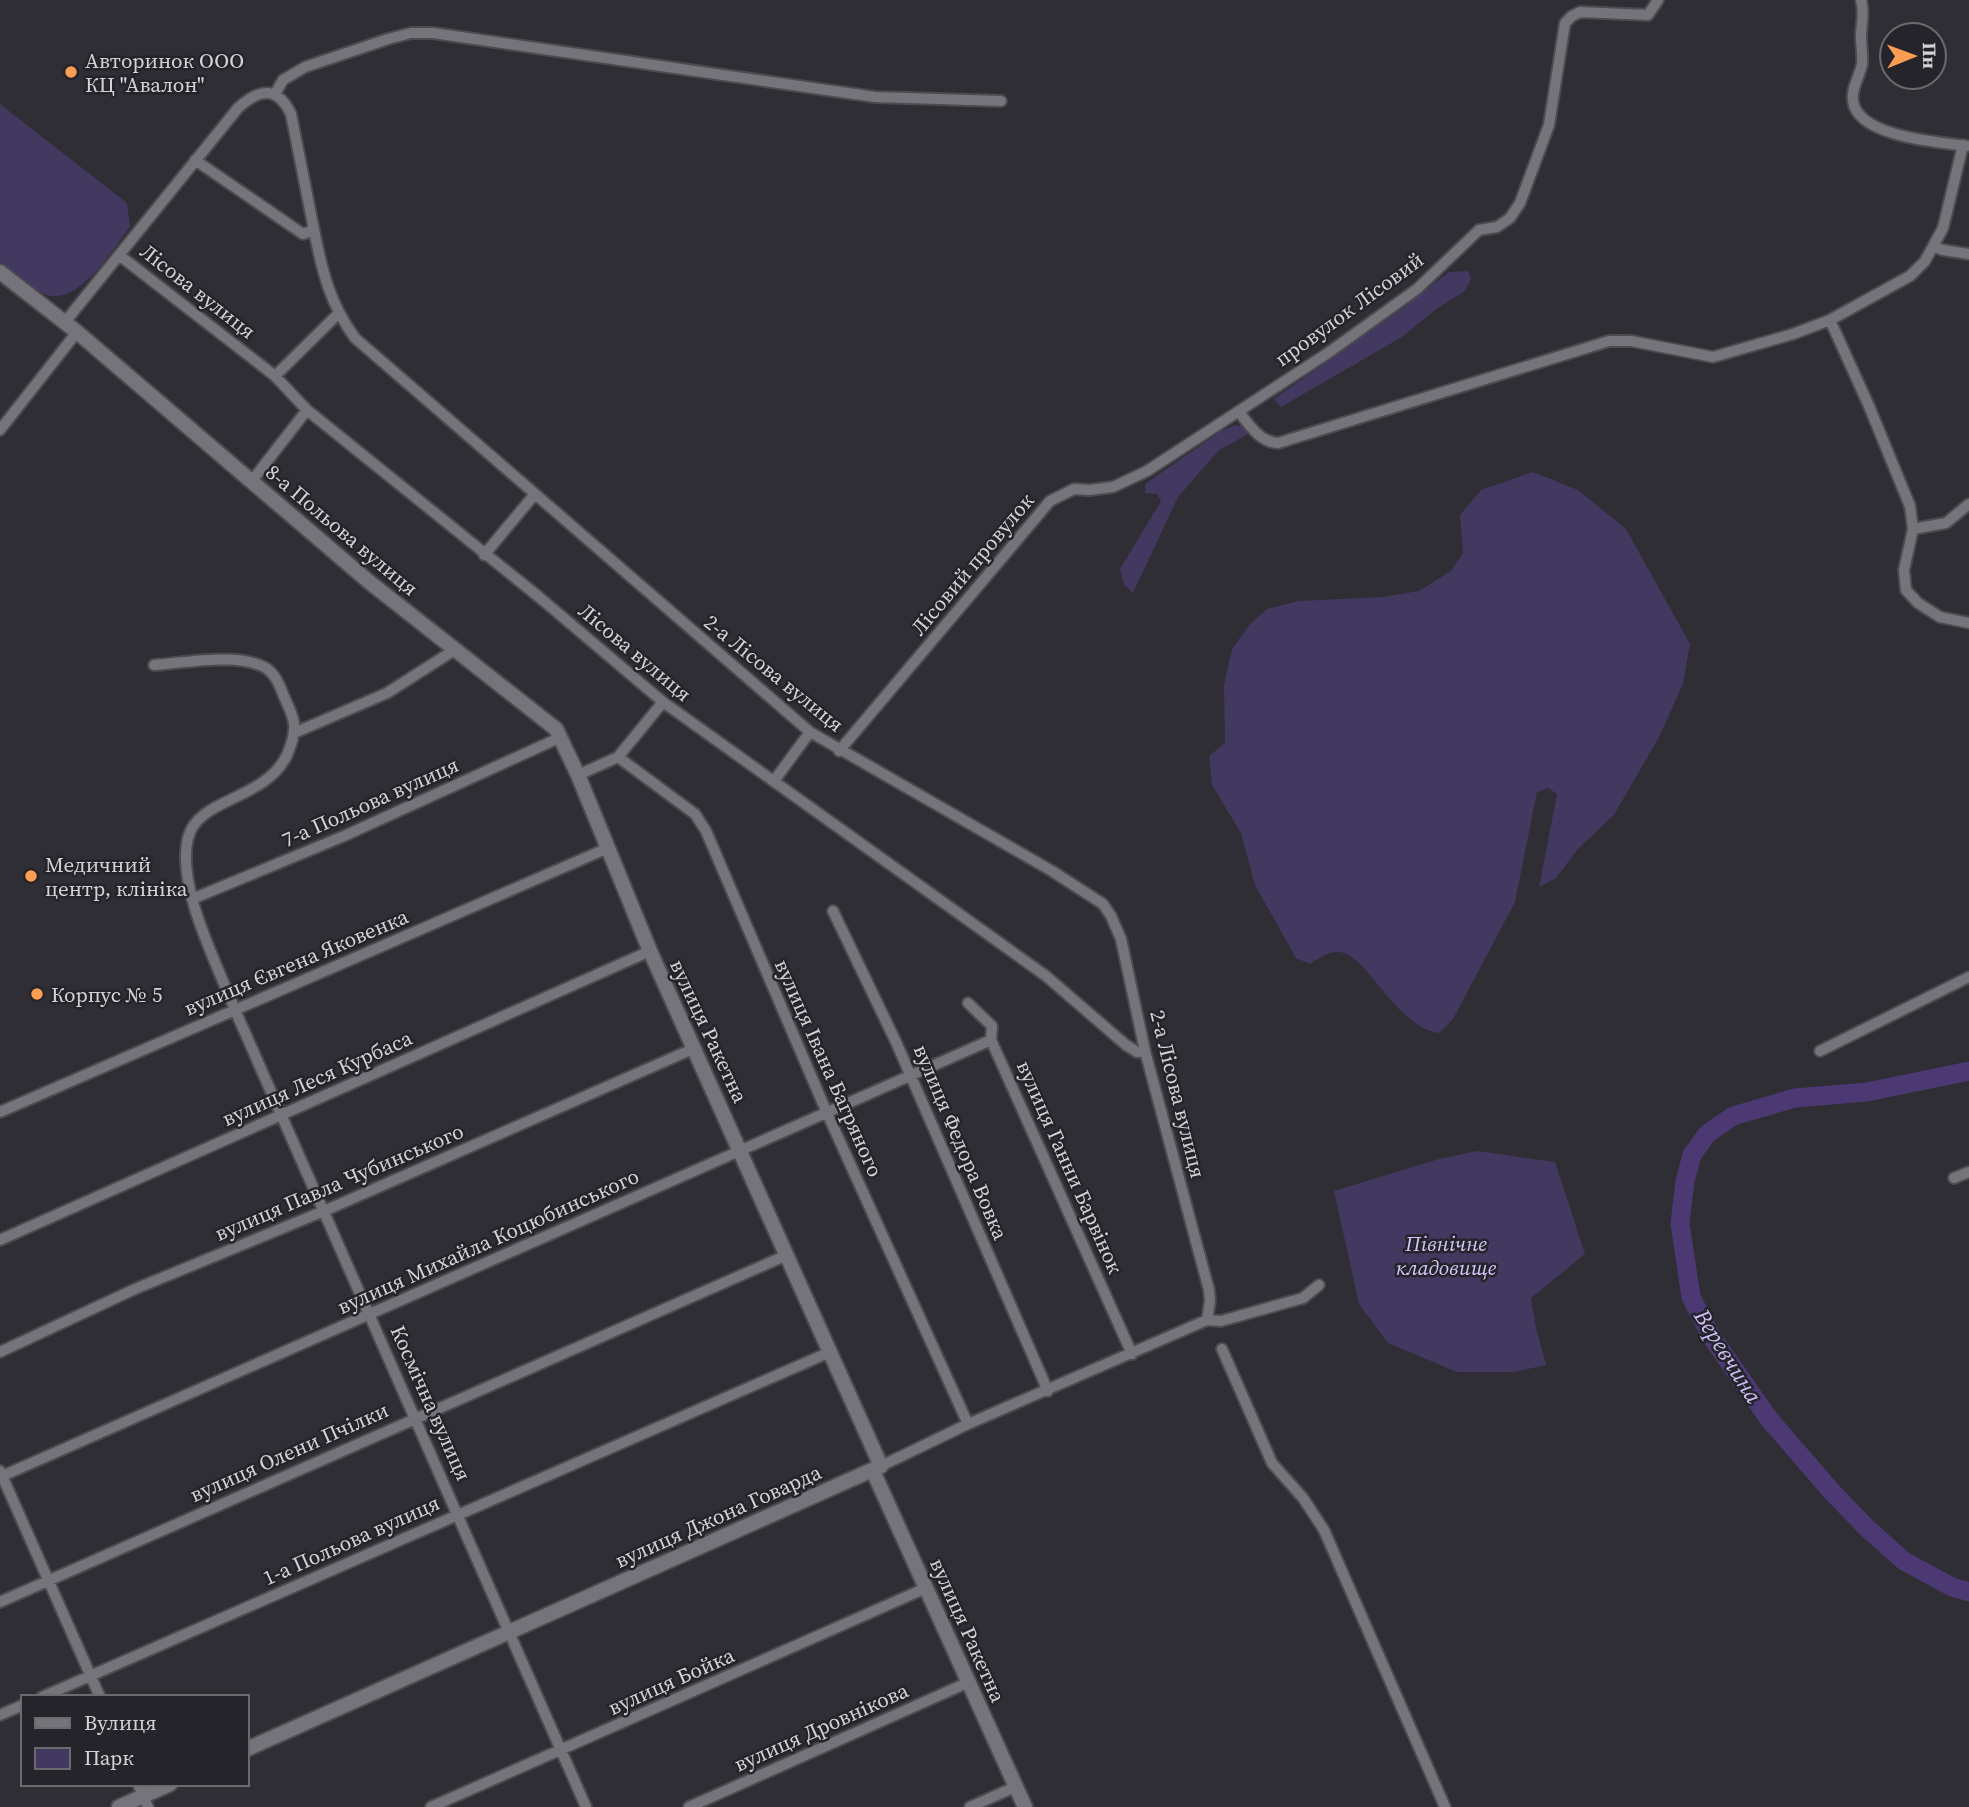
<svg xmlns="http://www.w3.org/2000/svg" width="1969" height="1807" font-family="'Source Serif 4',serif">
<rect width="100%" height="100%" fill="#2f2e34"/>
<path fill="#433860" d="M0 104 127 203 130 227C113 249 78 308 44 294 29 288 13 272 0 261Z
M1468 271 1471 279 1465 291 1435 310 1402 337 1281 407 1274 399 1400 310 1449 272Z
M1236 425 1244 427 1250 433 1219 450 1178 497 1133 593 1124 585 1120 569 1161 501 1157 494 1145 493V484L1221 431Z
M1533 472 1578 490 1626 529 1690 644 1683 684 1659 737 1614 815 1578 849 1556 878 1539 887 1557 794 1548 788 1537 792 1515 902 1453 1019 1439 1033C1396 1027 1368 956 1340 952 1329 951 1319 958 1310 964L1296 958 1255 885 1241 833 1212 785 1209 756 1225 743 1224 685 1232 649 1250 624 1267 609 1299 601 1383 597 1419 591 1451 571 1463 553 1460 515 1481 490Z
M1477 1151 1555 1162 1585 1254 1531 1298 1536 1328 1546 1365 1514 1372H1457L1388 1343 1359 1304 1334 1191 1439 1159Z"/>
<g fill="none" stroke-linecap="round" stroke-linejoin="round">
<path stroke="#4c3974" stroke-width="19" d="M1969 1071 1867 1092 1795 1098 1733 1116 1707 1134 1692 1155 1685 1181 1680 1223 1691 1297 1711 1336 1769 1419 1833 1493 1868 1529 1904 1561 1952 1587 1969 1592"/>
<defs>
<path id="minor" d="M1861 0C1865 13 1861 24 1861 37 1861 46 1863 55 1862 64 1860 76 1851 88 1853 101 1858 137 1938 142 1967 146
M275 94 283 80 305 67 388 39 411 33H433L875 97 1001 101
M195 160 303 234 314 230C322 271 330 304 355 338L810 732 1052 871 1103 904 1111 916 1121 939 1145 1051 1209 1290 1210 1301 1207 1320
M1935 247 1943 250 1969 254
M119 255 275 376 307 410 539 597 663 702 1046 976 1126 1045 1137 1052 1145 1051
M1830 320 1869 406 1910 506 1913 529 1904 570 1906 590 1918 603 1940 617 1969 623
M65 322 238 108C259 89 277 85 291 114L314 230
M275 376 338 314
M1239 412C1249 425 1260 442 1278 443L1609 341H1631L1713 357 1793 334 1830 320 1910 276 1925 261 1943 228 1963 145
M0 430 77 332
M251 482 307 410
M1913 529 1946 523 1969 504
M484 555 535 494
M154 665C185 663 238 652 266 668 275 674 279 684 283 694 287 704 293 714 294 724 295 735 291 745 287 755 265 801 198 797 188 838 176 886 217 964 235 1010L586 1807
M294 733 387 693 456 649
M839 751 1050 501 1074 489 1089 490 1113 487 1147 471 1328 353 1417 289 1479 230 1497 227 1510 218 1520 203 1549 125 1565 23 1572 16 1580 12 1648 15 1658 0
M618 757 695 814 706 831 827 1113 968 1424
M578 775 618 757 663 702
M774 781 810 732
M192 899 344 836 561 737
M833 911 896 1042 1048 1391
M968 1003 992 1026 991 1040 1132 1354
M1820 1051 1969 977
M0 1112 608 848
M1954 1178 1969 1172
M0 1240 650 951
M1222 1349 1272 1463 1303 1498 1324 1530 1445 1807
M0 1352 135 1289 324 1211 695 1048
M881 1466 968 1424 1207 1320 1221 1321 1303 1298 1319 1285
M0 1471 100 1697
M0 1477 991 1040
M0 1602 787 1255
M42 1697 830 1352
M0 1715 23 1705
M138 1784 148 1807
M431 1807 926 1588
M689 1807 969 1682
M970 1807 1015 1787"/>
<path id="tertiary" d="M0 272 77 332 368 581 556 729 578 775 650 951 881 1466 247 1749
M873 1471 1025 1807
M119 1807 170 1784"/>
</defs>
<use href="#minor" stroke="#4c4b4f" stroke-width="14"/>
<use href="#tertiary" stroke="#4c4b4f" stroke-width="18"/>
<use href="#minor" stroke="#76747b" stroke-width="10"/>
<use href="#tertiary" stroke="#76747b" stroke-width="14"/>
</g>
<g fill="#fc9d53" stroke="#25242a" stroke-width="2.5">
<circle cx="71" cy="72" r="7"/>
<circle cx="31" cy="876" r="7"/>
<circle cx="37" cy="994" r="7"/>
</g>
<g text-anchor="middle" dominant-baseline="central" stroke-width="5" stroke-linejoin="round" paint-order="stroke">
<g font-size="21" fill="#d3d2d6" stroke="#25242a" text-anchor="start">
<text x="85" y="60">Авторинок ООО<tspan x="85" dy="24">КЦ "Авалон"</tspan></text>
<text x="45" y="864">Медичний<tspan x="45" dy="24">центр, клініка</tspan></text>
<text x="51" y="994">Корпус № 5</text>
</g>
<g font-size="21" fill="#d3d2d6" stroke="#25242a">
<text transform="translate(198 291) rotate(38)">Лісова вулиця</text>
<text transform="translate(1349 309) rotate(-36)">провулок Лісовий</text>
<text transform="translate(342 530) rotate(40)">8-а Польова вулиця</text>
<text transform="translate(972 564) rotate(-50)">Лісовий провулок</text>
<text transform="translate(635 652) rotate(40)">Лісова вулиця</text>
<text transform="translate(774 673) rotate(39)">2-а Лісова вулиця</text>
<text transform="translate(370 802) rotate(-24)">7-а Польова вулиця</text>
<text transform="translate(296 962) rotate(-23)">вулиця Євгена Яковенка</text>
<text transform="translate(709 1031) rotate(65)">вулиця Ракетна</text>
<text transform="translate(829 1068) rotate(66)">вулиця Івана Багряного</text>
<text transform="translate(317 1078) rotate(-24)">вулиця Леся Курбаса</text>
<text transform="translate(1178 1094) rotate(76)">2-а Лісова вулиця</text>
<text transform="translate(961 1142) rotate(67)">вулиця Федора Вовка</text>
<text transform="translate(1070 1167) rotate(66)">вулиця Ганни Барвінок</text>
<text transform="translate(339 1182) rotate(-23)">вулиця Павла Чубинського</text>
<text transform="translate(488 1241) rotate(-24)">вулиця Михайла Коцюбинського</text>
<text transform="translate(431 1403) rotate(66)">Космічна вулиця</text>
<text transform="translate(289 1452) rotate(-24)">вулиця Олени Пчілки</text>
<text transform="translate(718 1516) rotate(-24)">вулиця Джона Говарда</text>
<text transform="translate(351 1540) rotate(-24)">1-а Польова вулиця</text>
<text transform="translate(968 1630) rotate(66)">вулиця Ракетна</text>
<text transform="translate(671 1681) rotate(-24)">вулиця Бойка</text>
<text transform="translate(821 1727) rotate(-24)">вулиця Дровнікова</text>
</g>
<g font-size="21" font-style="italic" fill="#d5c7fe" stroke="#25242a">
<text x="1446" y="1243">Північне<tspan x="1446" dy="24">кладовище</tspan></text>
</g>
<g font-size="23" font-style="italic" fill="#ccbff5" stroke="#25242a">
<text transform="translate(1728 1356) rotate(58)">Веревчина</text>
</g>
</g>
<rect x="21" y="1695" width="228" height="91" fill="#25242a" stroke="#6b6a6f" stroke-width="2"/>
<rect x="35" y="1718" width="35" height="10" fill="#76747b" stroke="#6b6a6f" stroke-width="2"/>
<text x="84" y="1730" font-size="21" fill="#d3d2d6">Вулиця</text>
<rect x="35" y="1748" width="35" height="21" fill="#433860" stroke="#6b6a6f" stroke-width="2"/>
<text x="84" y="1765" font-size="21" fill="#d3d2d6">Парк</text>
<g transform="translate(1913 56) rotate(89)"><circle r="33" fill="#25242a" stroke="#6b6a6f" stroke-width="2"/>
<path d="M0-5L12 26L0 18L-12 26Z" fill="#fc9d53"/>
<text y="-10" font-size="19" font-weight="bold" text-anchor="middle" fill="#d3d2d6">Пн</text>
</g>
</svg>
